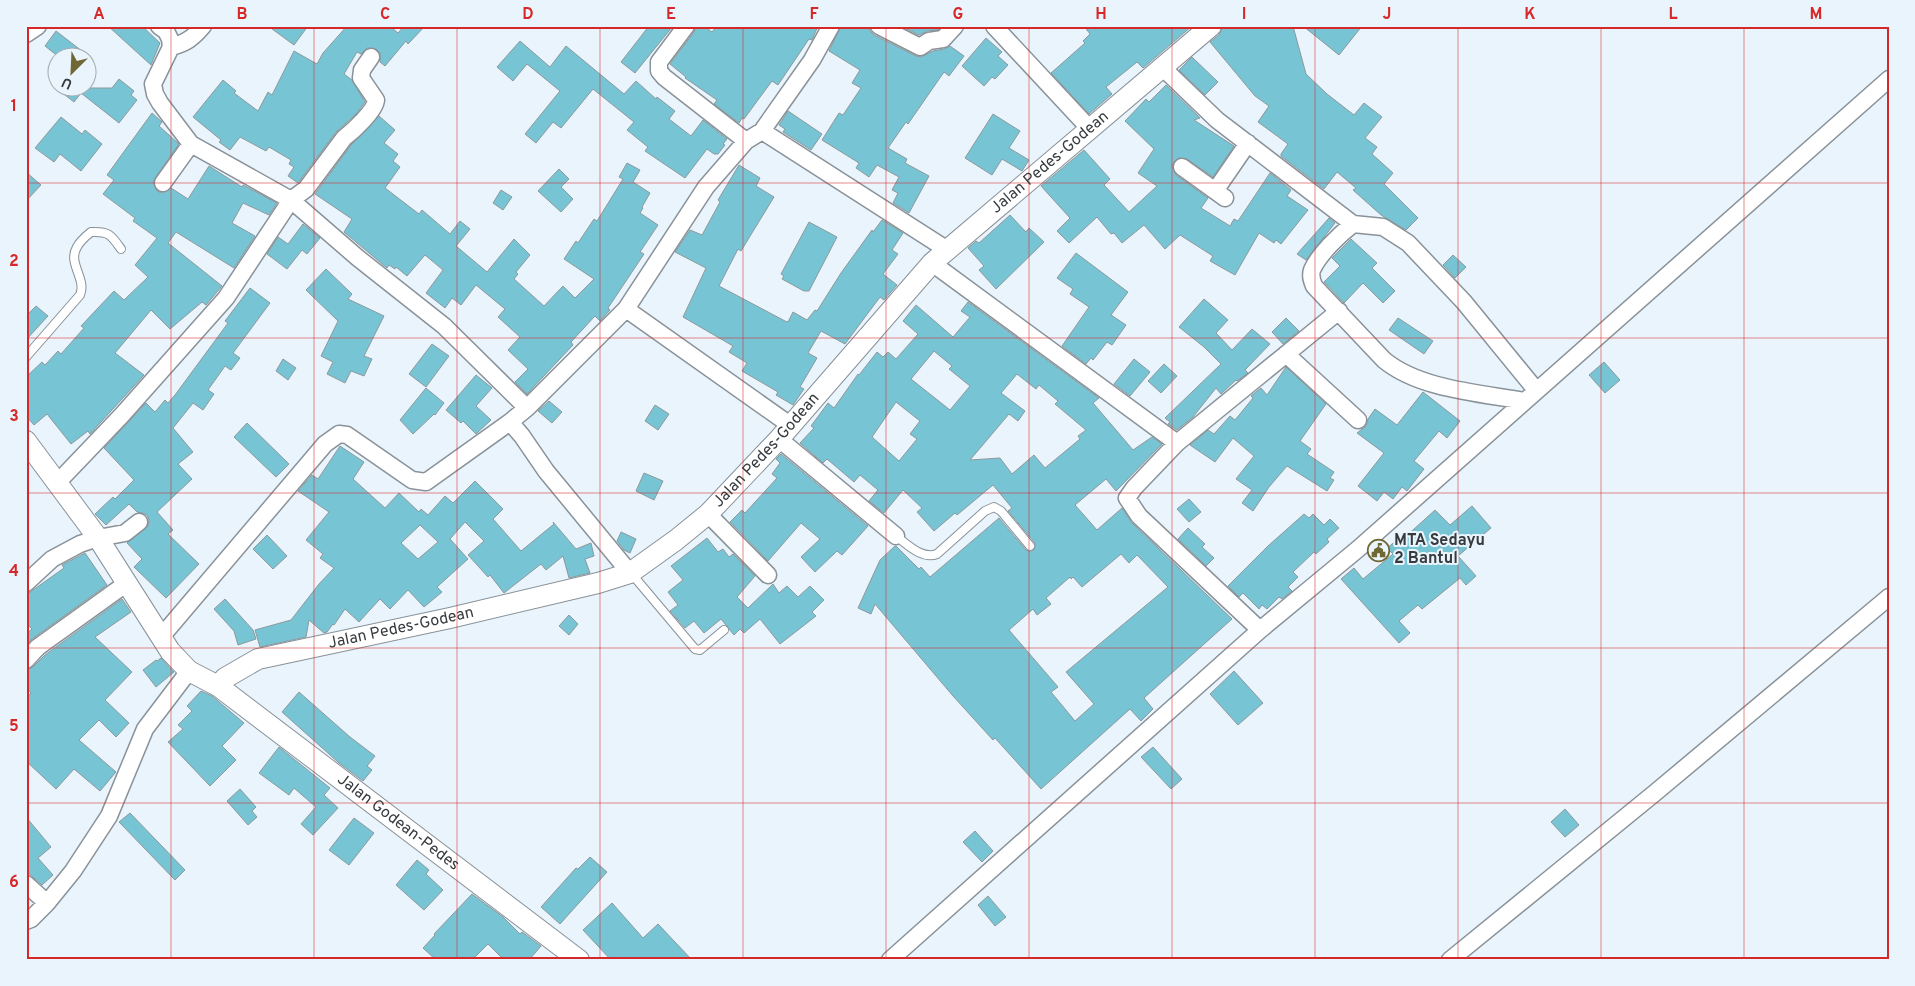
<svg xmlns="http://www.w3.org/2000/svg" width="1915" height="986" font-family="Overpass,sans-serif">
<rect width="100%" height="100%" fill="#eaf4fc"/>
<path fill="#77c4d5" stroke="#8d999c" fill-rule="evenodd" d="M108 26H142L160 43 151 65Z
M268 26H308L294 45Z
M347 26H390L398 33 404 26H425L408 44 406 41 385 66 380 62V53L376 49 367 48 361 54 357 52 344 74 352 80 365 102 356 114 336 132 298 183 288 176 294 167 289 164 291 160 269 147 266 151 240 137 230 150 219 142 221 140 193 117 223 80 236 91 234 93 258 111 268 92 272 95 294 51 317 64 323 53Z
M649 26H673L635 73 621 62Z
M696 26H704L712 32 717 26H818L812 40 809 39 778 85 772 81 744 119 742 118 739 123 714 104 717 100 685 78 686 77 670 64 694 32Z
M841 26H869L870 31 874 35 916 56 921 57 933 51 944 49 950 46 964 56 949 76 944 72 908 124 906 122 888 148 907 159 905 163 929 176 909 213 893 203 898 193 892 190 899 177 877 165 869 177 856 168 859 163 822 140 839 113 843 115 861 88 852 83 860 70 829 51Z
M901 26H941L938 30 927 31 919 35Z
M1084 26H1192L1143 68 1137 62 1106 87 1112 94 1089 114 1051 73 1085 43 1083 41 1090 34Z
M1223 26H1293L1306 74 1327 94 1354 115 1364 103 1382 117 1365 138 1377 147 1372 154 1393 173 1384 184 1418 218 1406 230 1381 215 1353 190 1356 188 1337 172 1324 189 1281 156V154L1288 144 1258 122 1269 106 1255 96 1210 42 1219 35Z
M1303 26H1362L1339 55Z
M56 31 91 58H60L45 46Z
M986 38 1002 52 998 56 1008 65 995 79 992 77 984 86 962 66Z
M520 41 550 67 566 46 624 94 636 81 656 99 657 97 675 111 669 119 691 136 703 120 727 139 723 144 725 145 718 154H714L707 149 685 178 645 151 648 147 627 130 634 122 593 89 561 128 553 122 536 143 525 134 560 91 527 64 513 81 497 67Z
M1192 57 1218 82 1205 95 1179 70Z
M119 79 134 91 131 95 137 100 119 123 81 93 74 102 56 88H112Z
M1166 85 1200 118 1194 120 1234 146 1213 177 1187 159 1178 158 1174 162 1172 166 1176 175 1208 198 1201 208 1230 226 1234 219 1238 221 1270 173 1291 190 1287 196 1308 210 1281 244 1276 240 1274 243 1259 233 1235 275 1210 261 1213 256 1180 235 1165 249 1144 225 1122 243 1114 233 1111 234 1097 217 1069 243 1057 231 1070 218 1041 186 1084 150 1110 179 1104 185 1129 212 1157 186 1138 173 1154 149 1125 121 1146 99 1149 102Z
M788 111 822 134 811 150 783 132 785 129 779 125Z
M152 113 162 122 159 126 179 144 155 178 153 182 157 191 162 193 171 188 188 199 209 166 242 187 243 185 277 203 269 215 243 203 232 223 255 236 234 268 176 232 168 243 222 286 206 305 202 302 170 329 151 310 115 353 144 375 90 434 88 431 71 444 47 414 34 425 26 416V377L42 362 45 365 58 351 61 354 84 328 81 326 114 291 124 300 148 277 135 265 157 238 133 221 135 218 103 194 114 180 107 175Z
M993 114 1020 131 1009 148 1029 160 1022 171 1002 159 992 175 965 158Z
M379 116 395 130 384 143 398 154 393 161 400 167 385 188 419 214 422 210 450 234 460 221 470 229 456 246 487 272 514 239 530 255 516 272 518 274 514 279 544 306 563 286 575 298 594 279 564 259 576 241 578 243 594 219 597 221 623 179 619 177 627 163 640 170 633 182 650 193 642 207 643 208 640 213 658 225 640 252 644 254 608 308 610 310 600 321 595 316 571 342 573 345 527 394 515 382 528 369 508 350 520 337 498 317 505 309 476 285 461 305 452 298 445 308 426 293 443 270 425 255 407 276 396 267 395 269 389 265 387 268 344 232 352 219 315 194 351 145Z
M61 117 82 134 85 130 102 144 81 171 60 154 54 162 35 148Z
M739 165 760 178 756 186 774 197 741 251 738 249 719 286 785 321 788 322 793 312 807 320 815 310 817 311 841 273 872 230 873 232 882 220 903 233 892 250 898 254 883 274 897 285 884 300 880 297 845 344 821 331 808 353 817 358 800 387 804 389 793 405 776 395 778 392 742 371 747 363 729 352 733 346 683 317 706 268 675 252 690 230 702 235 720 202 718 200Z
M559 169 569 179 561 187 573 199 561 212 538 191Z
M26 172 41 185 26 201Z
M501 190 512 197 503 210 493 203Z
M1010 215 1026 232 1029 228 1044 242 996 289 979 270 984 266 968 248 976 241 979 243Z
M1329 218 1335 223 1306 260 1297 254Z
M809 222 837 237 809 291H804L782 279 784 276 781 274Z
M303 224 320 238 307 254 302 250 287 269 267 254 278 237 288 244Z
M1351 239 1377 263 1372 268 1395 291 1383 303 1363 283 1344 303 1324 282 1340 266 1332 258Z
M1076 253 1128 292 1111 315 1126 325 1112 345 1107 342 1093 360 1091 358 1086 364 1062 346 1089 307 1070 294 1073 289 1057 278Z
M1453 255 1466 267 1455 278 1443 265Z
M326 269 352 294 348 299 384 316 364 356 372 359 364 376 351 371 345 383 327 374 333 362 321 356 338 321 306 290Z
M250 288 270 303 233 353 240 358 231 370 225 366 208 390 214 394 203 410 193 403 173 428 193 452 178 464 192 479 157 512 173 530 168 534 199 564 166 598 134 567 142 559 127 543 148 526 149 520 147 515 142 513 137 512 129 504 106 525 95 514 113 497 115 499 134 480 104 448 146 403 155 412 165 400 168 403 175 395 228 323 225 321Z
M1204 299 1228 320 1216 333 1232 350 1252 329 1270 344 1245 370 1248 373 1237 381 1236 380 1221 394 1216 388 1193 417 1177 430 1168 424 1170 422 1165 418 1221 364 1204 347 1179 327Z
M968 302 1099 398 1093 403 1133 450 1152 437 1162 444 1116 491 1106 479 1075 505 1097 530 1122 508 1132 523 1232 619 1144 698 1153 709 1141 721 1130 709 1041 789 995 738 993 740 953 696 875 604 871 614 858 608 880 560 895 546H896L919 569 921 567 930 577 999 518 1026 550 1029 551H1033L1035 547V543L1008 511 1012 508 993 485 957 515 955 513 934 531 917 512 922 508 903 490 884 513 869 501 878 490 860 475 854 482 827 459 823 463 800 443 814 428 811 426 828 403 834 408 858 374 859 375 877 352 883 357 888 352 896 359 918 334 903 321 916 305 953 337 970 317 961 311ZM934 351 952 366 949 369 970 386 950 410 911 379ZM1017 374 1036 389 1039 385 1058 401 1055 404 1086 430 1078 436 1080 439 1045 468 1034 455 1012 474 1000 458 970 460 1009 414 1018 421 1025 411 1001 393ZM896 402 920 421 910 434 917 439 899 461 872 437ZM1121 554 1129 563 1137 555 1168 587 1066 672 1094 704 1075 721 1051 692 1058 687 1009 630 1033 609 1037 615 1051 604 1046 598 1070 577 1071 579 1073 577 1082 587Z
M36 306 48 316 26 340V316Z
M1286 318 1299 331 1283 344 1272 332Z
M1398 318 1433 341 1424 354 1389 330Z
M432 344 449 356 426 387 409 374Z
M283 359 296 368 288 380 276 371Z
M1134 359 1150 372 1130 396 1114 384Z
M1604 362 1620 380 1605 393 1589 375Z
M1164 364 1177 376 1161 393 1148 381Z
M1286 367 1326 404 1300 441 1311 449 1307 454 1334 472 1330 478 1334 480 1327 491 1287 466 1269 487 1253 511 1242 503 1252 490 1236 479 1254 456 1233 438 1215 462 1190 445 1208 430 1214 434 1230 416 1235 420 1253 398 1251 396 1261 388 1267 395Z
M476 375 492 388 476 406 491 420 476 434 463 421 461 423 446 410Z
M426 388 444 403 435 415 434 414 413 434 400 420Z
M1423 392 1460 421 1447 438 1439 431 1414 461 1424 469 1407 491 1402 487 1393 499 1384 492 1377 501 1358 486 1384 453 1357 433 1366 426 1368 419 1375 409 1397 425Z
M549 401 562 412 552 423 538 411Z
M655 405 669 414 658 430 645 421Z
M247 423 289 464 276 477 234 437Z
M340 446 364 462 353 479 385 508 399 493 419 512 421 509 428 515 445 496 453 503 475 481 503 509 493 519 521 551 554 524 553 522 576 549 591 543 594 556 585 559 590 573 569 578 563 556 546 570 541 564 504 593 490 575 488 577 468 555 484 541 465 522 450 539 468 559 437 587 442 592 424 607 408 590 390 609 380 599 359 622 345 609 334 625 333 624 327 632 324 633 309 620 306 637 260 647 255 630 291 620 319 584 334 568 320 558 323 554 306 540 329 512 298 491 312 475 318 479ZM420 525 438 542 418 559 401 543Z
M781 454 868 526 842 555 837 551 815 572 801 557 820 539 801 523 768 561 730 522 742 510 745 513 777 478 772 474 780 463 776 459Z
M644 473 663 481 654 500 636 491Z
M1189 499 1201 512 1189 522 1177 509Z
M1472 506 1491 528 1458 556 1476 576 1466 585 1460 578 1422 609 1418 605 1399 621 1410 633 1399 643 1341 579 1354 568 1363 579 1393 554 1387 548 1401 537 1403 539 1435 510 1450 525Z
M1304 514 1309 518 1313 514 1324 525 1330 519 1339 528 1327 539 1329 542 1316 554 1314 552 1293 572 1298 577 1288 587 1292 591 1282 599 1279 597 1267 609 1262 605 1259 609 1243 593 1239 597 1228 586 1268 546Z
M1188 528 1205 544 1202 547 1214 558 1206 566 1178 539Z
M621 532 636 539 630 553 624 550 617 541Z
M267 535 287 556 273 569 253 549Z
M707 538 718 552 723 549 729 557 733 554 755 576 737 597 748 608 773 584 779 593 787 586 798 597 810 586 824 600 812 612 816 616 780 644 760 619 744 633 740 629 734 635 721 619 704 633 694 621 685 628 670 611 678 605 668 592 683 580 671 566Z
M85 553 107 585 32 639 26 645V634L32 629 26 623V595L64 568 62 565Z
M122 599 131 612 95 637 132 672 105 700 129 723 116 737 99 720 79 740 116 772 100 791 74 769 56 789 26 761V699L31 693 26 688V670L33 667 45 655Z
M225 599 253 630 256 639 238 645 234 631 214 609Z
M569 615 578 624 569 635 559 626Z
M161 658 174 672 156 687 143 670 156 660 157 661Z
M1234 671 1263 703 1238 725 1210 694Z
M201 691 212 696 244 723 222 746 236 760 210 786 168 742 183 729 178 725 192 711 187 706Z
M299 692 350 737 375 756 367 766 372 770 363 781 339 763 282 712Z
M279 747 330 788 324 795 338 808 313 835 301 824 316 807 294 788 289 795 259 773Z
M1153 747 1182 779 1171 789 1141 757Z
M240 789 256 807 252 811 257 817 248 825 227 801Z
M1565 809 1579 825 1565 837 1551 822Z
M130 813 185 870 175 880 119 822Z
M26 817 51 847 38 858 53 875 42 885 26 871Z
M354 818 374 833 349 865 329 850Z
M975 831 993 851 982 862 963 842Z
M590 857 607 872 560 924 541 907 576 868 578 869Z
M417 860 429 870 426 874 443 890 424 910 396 885Z
M472 894 503 917 520 934 522 932 541 946 529 960H504L488 944 472 960H436L423 948 435 935 434 934Z
M988 896 1006 917 995 926 978 905Z
M612 903 643 938 658 924 692 960H611L583 930Z"/>
<g fill="none" stroke-linecap="round" stroke-linejoin="round">
<defs>
<path id="service" d="M26 357 80 295C87 279 67 263 77 247 80 241 86 236 91 232 109 231 111 235 121 249
M896 536C907 544 922 560 937 554L985 511 994 507 1001 511 1030 546
M631 573 695 649 700 650 724 630"/>
<path id="minor" d="M159 26 166 31 170 39 171 47 153 84 155 94 160 103 191 144 291 200 358 258 444 326 527 408
M686 26 659 62V71L664 77 746 141
M879 26 920 47 929 41 943 39 955 26
M994 26 1090 129
M26 34 38 26
M171 47C186 43 193 38 203 26
M1163 68 1217 120 1353 224
M762 131 946 249
M1182 167 1225 198
M163 183 191 144
M1215 191 1248 143
M932 263 1177 443
M626 309 790 425
M1286 354 1358 420
M1524 401C1479 393 1419 389 1384 360L1314 286C1312 281 1310 276 1312 270 1319 254 1339 235 1353 224L1383 227 1408 243 1464 302 1536 390
M779 439 896 536
M58 482 122 415 226 298 291 200 306 189 344 138C353 131 375 111 376 100L361 78 362 70 371 57
M708 514 768 575
M630 573 546 471 522 436 510 422 527 408 626 309 706 187 746 141 762 131 812 60 831 26
M26 583 52 559 80 544 98 538 125 533 139 522
M1260 630 1139 516 1127 498 1134 488 1177 443 1339 311
M161 637 325 444 339 434 347 435 412 480 426 482 510 422
M26 660 38 647 127 583
M26 884 47 903
M26 921 31 919 47 903 73 871 109 816 145 729 189 671
M890 960 1260 630 1358 549 1889 79
M1450 960 1656 792 1889 597"/>
<g id="tertiary">
<path id="s1" d="M26 441 98 538 170 651 189 671 218 686 579 960"/>
<path id="s2" d="M218 686 225 678 258 659 450 618 598 583 630 573 676 540 708 514 779 439 932 263 1211 26"/>
</g>
</defs>
<use href="#service" stroke="#899299" stroke-width="10"/>
<use href="#minor" stroke="#899299" stroke-width="19"/>
<use href="#tertiary" stroke="#899299" stroke-width="22"/>
<use href="#service" stroke="#fff" stroke-width="8"/>
<use href="#minor" stroke="#fff" stroke-width="16"/>
<use href="#tertiary" stroke="#fff" stroke-width="20"/>
</g>
<path fill="none" stroke="#d62828" stroke-width="1" stroke-opacity="0.55" d="M171 26V960M314 26V960M457 26V960M600 26V960M743 26V960M886 26V960M1029 26V960M1172 26V960M1315 26V960M1458 26V960M1601 26V960M1744 26V960M26 183H1889M26 338H1889M26 493H1889M26 648H1889M26 803H1889"/>
<defs>
<symbol id="civic-ring" viewBox="-11 -11 22 22"><circle r="9.5" fill="#eaf4fc" stroke="#6f6734" stroke-width="1.5"/><path d="M-.6-6.5H3V-4.5H.6V-3L4-1V1h2V6H-6V1h2V-1L-.6-3ZM-1.2 2.5V6h2.4V2.5Z" fill="#6f6734"/></symbol>
</defs>
<g fill-rule="evenodd">
<use href="#civic-ring" x="1366" y="538" width="25" height="25"/>
</g>
<g text-anchor="middle" dominant-baseline="central" stroke-width="4" stroke-linejoin="round" paint-order="stroke">
<g font-size="16" fill="#373b3e" stroke="#eaf4fc">
<text stroke="none"><textPath href="#s2" startOffset="1020">Jalan Pedes-Godean</textPath></text>
<text stroke="none"><textPath href="#s2" startOffset="615">Jalan Pedes-Godean</textPath></text>
<text stroke="none"><textPath href="#s2" startOffset="195">Jalan Pedes-Godean</textPath></text>
<text stroke="none"><textPath href="#s1" startOffset="541">Jalan Godean-Pedes</textPath></text>
</g>
<g font-size="16" font-weight="bold" fill="#373b3e" stroke="#eaf4fc" text-anchor="start">
<text x="1394" y="541">MTA Sedayu<tspan x="1394" dy="18">2 Bantul</tspan></text>
</g>
</g>
<rect width="1915" height="986" fill="none" stroke="#eaf4fc" stroke-width="55"/>
<g transform="translate(72 72) rotate(204)"><circle r="24" fill="#eaf4fc" stroke="#a2aab0"/>
<path d="M0-4L9 19L0 12L-9 19Z" fill="#6f6734"/>
<text y="-8" font-size="14" font-weight="bold" text-anchor="middle" fill="#373b3e">U</text>
</g>
<rect x="28" y="28" width="1860" height="930" fill="none" stroke="#d62828" stroke-width="2"/>
<g font-size="16" text-anchor="middle" font-weight="bold" fill="#d62828">
<text x="99" y="19">A</text>
<text x="242" y="19">B</text>
<text x="385" y="19">C</text>
<text x="528" y="19">D</text>
<text x="671" y="19">E</text>
<text x="814" y="19">F</text>
<text x="958" y="19">G</text>
<text x="1101" y="19">H</text>
<text x="1244" y="19">I</text>
<text x="1387" y="19">J</text>
<text x="1530" y="19">K</text>
<text x="1673" y="19">L</text>
<text x="1816" y="19">M</text>
<text x="14" y="111">1</text>
<text x="14" y="266">2</text>
<text x="14" y="421">3</text>
<text x="14" y="576">4</text>
<text x="14" y="731">5</text>
<text x="14" y="887">6</text>
</g>
</svg>
